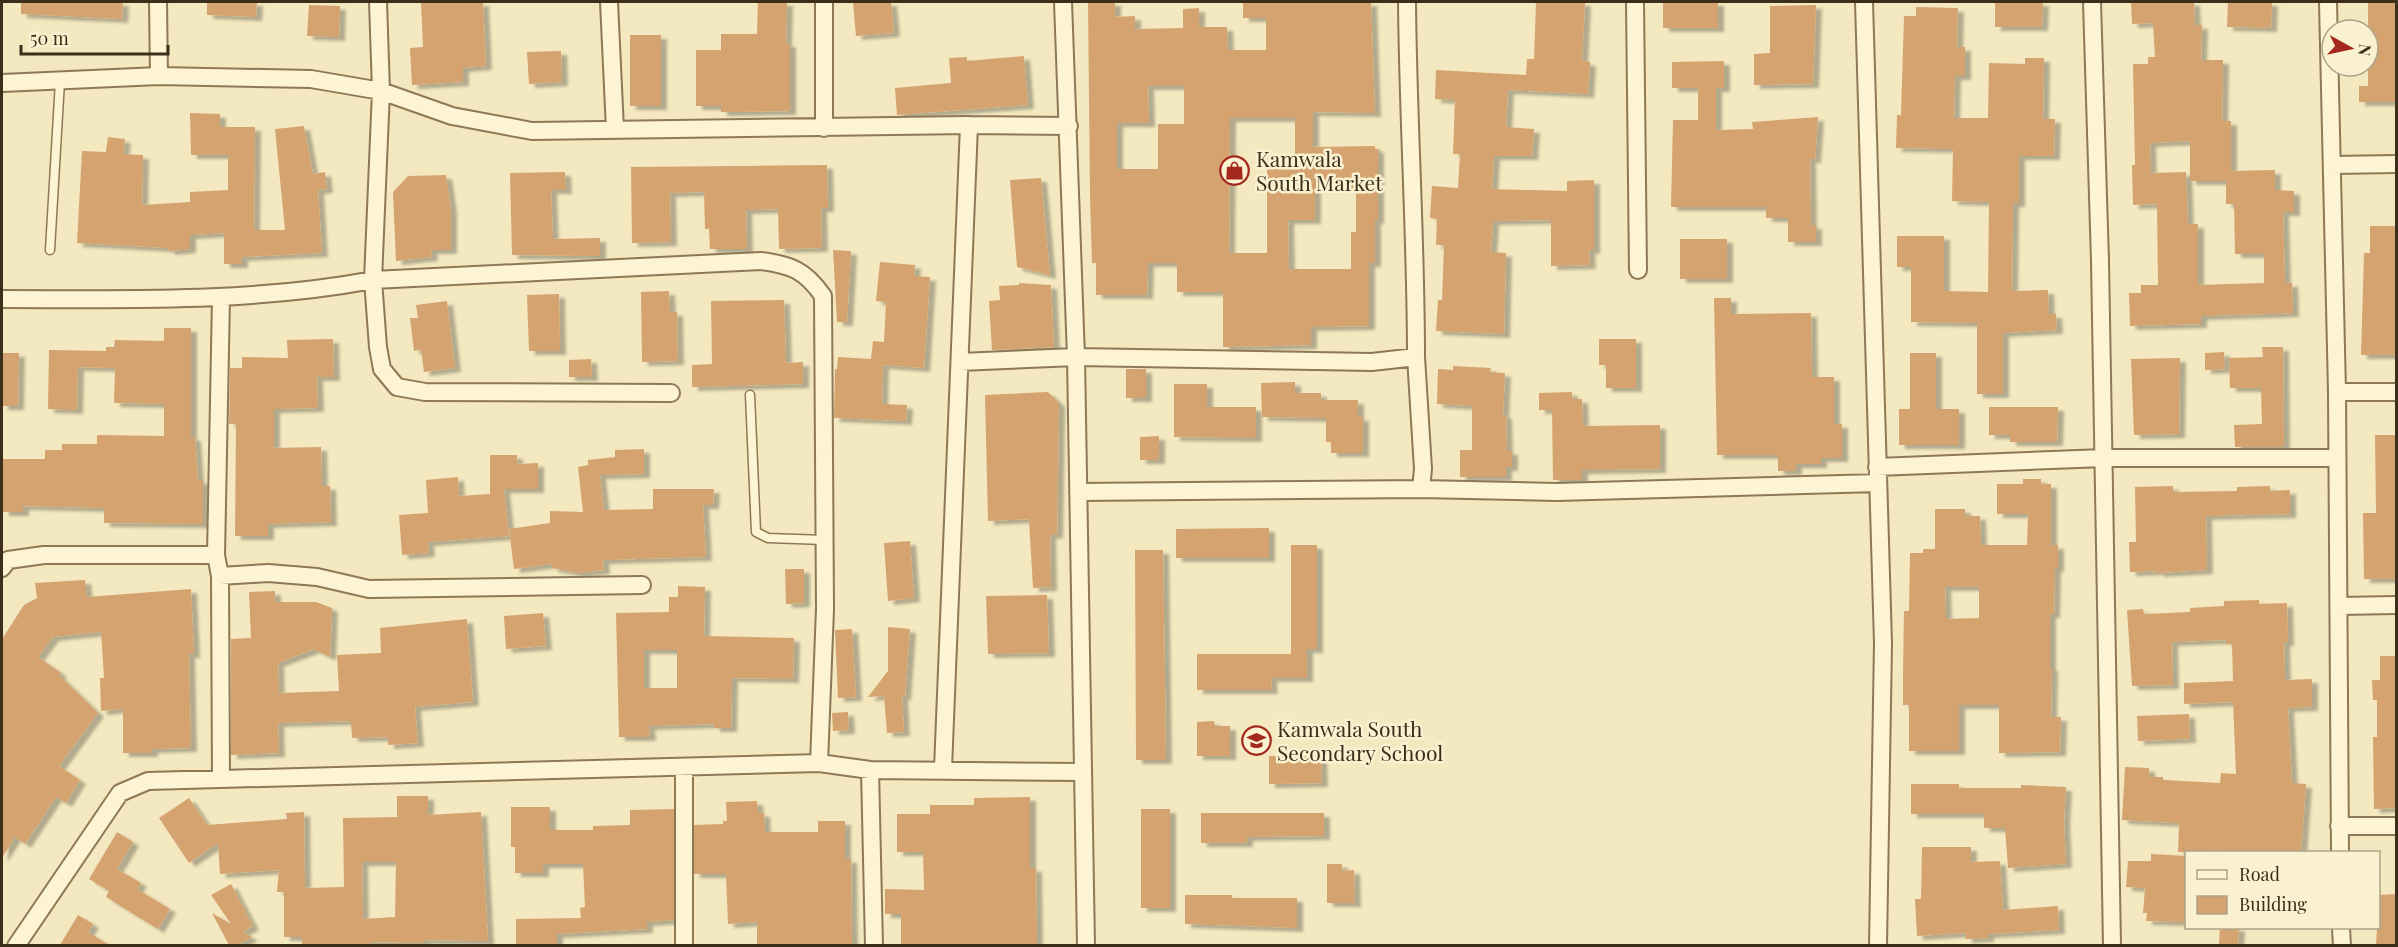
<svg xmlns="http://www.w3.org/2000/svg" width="2398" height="947" font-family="'Playfair Display',serif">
<defs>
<filter id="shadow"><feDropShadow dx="6" dy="4" stdDeviation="1.5" flood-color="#0004"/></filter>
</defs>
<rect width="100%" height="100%" fill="#f3e8bf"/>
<path fill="#d5a370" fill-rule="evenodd" filter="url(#shadow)" d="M21 2H123L122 19 21 14Z
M207 2H257L256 17 207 15Z
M421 2H483L486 66 463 68V82L412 85 410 48 423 47Z
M758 2H787L786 43H790V111L721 112V106H696V50H721V34H757Z
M853 2H891L894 33 856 36Z
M1088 2H1115V17L1135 16V29L1183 28V9L1199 8V27H1227L1228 50H1266V18H1243V2H1371L1375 113 1313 112V147L1375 146V149H1378V220H1375V263H1369V326L1311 327V345L1223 347V292H1177V263H1148L1147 295H1096V263H1092L1090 196ZM1148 86H1184V124H1158V169H1117V123H1149ZM1230 118H1295V164H1267V253H1229ZM1315 188H1356V232H1351V269H1289L1288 220H1315Z
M1536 2H1585L1582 61 1590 62 1588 94 1508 90 1506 127 1534 129 1532 156H1494L1492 189 1567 191V181L1594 180V250H1589L1590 265 1551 266V220L1493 221 1491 252 1506 253 1504 334 1436 331 1438 300H1442L1444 245H1436L1437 219 1430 218 1432 186 1458 188 1460 154H1453L1455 100 1435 99 1436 70 1526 75 1527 59H1534Z
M1663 2H1718V28H1663Z
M1995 2H2043L2042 27H1995Z
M2131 2H2194L2195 25H2202L2201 60H2223L2222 121H2231V171L2275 170V190L2294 191V212H2283L2285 283H2292L2293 313 2201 316V324L2130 326 2129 293H2141V285H2158L2157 204 2133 205 2132 165H2135L2133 64H2148V57H2155L2153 23 2132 24ZM2190 141V181H2226V204H2234L2235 254H2264V283L2198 285V224H2188L2186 172 2151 173 2150 143Z
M2228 2H2272L2271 28 2227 27Z
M2368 2H2397V102H2359V86H2368Z
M309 5 340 6 339 37 307 36Z
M1816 5 1813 84 1754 85V54L1770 53V6Z
M1916 7 1958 8 1957 47H1965V76H1955L1954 118H1988L1989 63 2025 64V58H2044L2043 119H2055L2054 156H2019V203H2013L2012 291 2048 290 2049 314H2056L2057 330 2003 333V394H1977V323L1911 322V267H1897V236H1944V291L1988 292 1989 202 1952 201 1953 149 1896 148 1897 115H1901L1904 16H1916Z
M630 35H661V106H630Z
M561 51 562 82 529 84 527 52Z
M1024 56 1028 105 897 115 895 88 951 83 949 58 967 57V61Z
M1724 61V88H1716V130L1753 129 1752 122 1818 117 1815 159H1810L1811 225H1816V242H1788V218H1766V207H1671L1673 120H1698V88H1672V62Z
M190 113 220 114V127H255L254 230H285L275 129 304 126 313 174 325 172 327 189 318 190 322 253 242 257V264H224V233L190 235V249L169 251 168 248 77 243 82 151 106 152 108 137 125 139 123 154 143 155 142 205 190 202V192L228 190V155H191Z
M827 165 828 208H821L822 248 779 249 778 209 746 210 747 249H710L709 229H705L704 192 670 193 671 242 632 243 631 167Z
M565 172 566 190H551L553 239 600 238V256L512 255 510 173Z
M446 175 451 209V250H431L432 257 396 261 393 192 408 176Z
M1041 178 1050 275 1017 267 1010 180Z
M2370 226H2397V355H2361L2364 253H2370Z
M1680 239H1727V279H1680Z
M833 250 851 251 847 322H837Z
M880 262 915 265 914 276 930 277 924 368 883 365 882 404 907 405 906 421 834 418 835 369H837L838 357 871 359 873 341 884 342 886 302 876 301Z
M1019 283 1051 285 1054 347 992 350 989 301 1000 300 999 286 1019 285Z
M669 291 670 312H677L678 361 642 362 641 292Z
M559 294 560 351H529L527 295Z
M1714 298H1731V314L1811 313 1812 377H1834V424H1842V458H1821V464H1796V471H1778V455H1717Z
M784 300 786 363 803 362V384L692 387V365L712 364 711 301Z
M447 301 455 368 424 372 421 350 414 351 410 318H418L416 305Z
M164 328H191V437H195L198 480H203V524L104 523V508L23 506V512H3V459H45V450H62V444H97V435L164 436V404L114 403 115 368 78 367 77 410 48 409 49 350 106 351V347H114L115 340 164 341Z
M333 339 334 377H317L318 408 274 409V448L321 447 322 486H330L331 522 268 524V536H235L236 424H229L230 368H242V357L288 358 287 340Z
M1599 339H1636V388H1606V365H1599Z
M2262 347H2283L2284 447H2235L2234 425 2262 424 2261 388H2230L2229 358 2263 357Z
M2224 352 2225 369 2205 370V353Z
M2 353H19L18 406H2Z
M1910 353H1936V409H1959V445H1899V409H1910Z
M2180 358 2179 434 2134 435 2131 359Z
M591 359 592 377H569V360Z
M1453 366 1491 368 1490 372 1505 373 1503 415H1506L1507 451H1512V467H1506V477H1460V450H1472V406L1437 404 1438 369 1453 370Z
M1126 369H1146V398H1126Z
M1295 382V393H1321V400H1358V417H1363V453H1331V442H1326V418L1262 417 1261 383Z
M1174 384H1207V407H1256V438L1174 437Z
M1048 392 1059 403 1057 534 1050 535 1051 587 1033 588 1029 519 988 521 985 395Z
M1572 392V399H1582L1583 426 1660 425V469L1582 470V480H1553L1552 410H1539V393Z
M1989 407H2058L2057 442H2010V435H1989Z
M2375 435H2397V579H2364L2363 513H2376Z
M1159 436V460H1140V437Z
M644 449V474L600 475 604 510 653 509V489H714L713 505H703L706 557 603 560 604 570 579 573 552 568V564L514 569 509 529 550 523V511L583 512 578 467 588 465V460L615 457V450Z
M490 455H517V464L538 463V489H504L509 536 428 542 429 553 402 555 399 515 428 513 426 480 458 477 459 496 490 494Z
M2023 479H2041V484H2051V545H2058V568H2055L2054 614H2050V667H2052L2051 717H2061L2060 752 1999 753V705H1959V751H1909V705H1903V673L1904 611H1909L1910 553H1923V549H1935V509H1965V516H1980L1981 545H2027L2028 514H1997V484H2023ZM1945 587H1979V618L1946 619Z
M2173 486V492L2237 491V487L2270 486V491L2290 490V514L2206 516 2207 570 2158 573V571L2130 572 2129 542H2136L2135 487Z
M1269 528V558H1176V529Z
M910 541 914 598 888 601 884 543Z
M1291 545H1317V649H1307V678H1271L1272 690H1197V654H1291Z
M1135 550H1163L1166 760H1136Z
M785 569H804V603L786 604Z
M85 580 87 597 191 589 194 654H189L191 748 152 749V753H123V709L101 711 100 678H104L101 632 53 637 38 657 61 673 59 675 98 713 59 766 80 780 66 803 56 797 25 844 15 837 2 858V639L24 605 37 598 35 583Z
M678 586 705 587 704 636 794 638 793 679 732 678 731 728H714V724L649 726 650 737H619L616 613 669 612V597H678ZM644 650H677V688H644Z
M275 591V602H316L332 608 330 657 314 649 278 663 279 693 339 691 337 655 381 653 380 628 467 619 473 702 415 707 418 743 388 745V737L352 738 351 721 278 723 279 753 231 755V639L251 638 249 592Z
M1047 595 1049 653 988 654 986 596Z
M2259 600V604L2287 603 2288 642H2284L2285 680 2312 679V707L2288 708 2292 783 2306 784 2301 852 2206 850V852H2178L2179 823 2122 820 2125 767 2149 768V777H2163V780L2220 783 2221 773 2236 774 2233 702 2184 704V683L2233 681 2232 644H2226V640L2172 642 2173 685 2132 686 2127 610 2143 609 2144 614 2190 612V608L2224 606V601Z
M543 613 546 646 506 649 504 616Z
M888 627 910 629 905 696H902L904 732 887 733 884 696 868 697 888 671Z
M852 629 856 697 838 698 835 630Z
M2380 656H2397L2396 808 2374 809 2373 737H2377V700H2373L2372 680H2380Z
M848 712 849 730 833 731 832 713Z
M2189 714 2190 739 2138 741 2137 716Z
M1214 721 1215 726H1230V756H1197V722Z
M1269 756H1321L1322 783 1269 784Z
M1911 784H1959V788H2021V785L2066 787 2064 821 2066 864 2008 868 2005 828H1984V814H1911Z
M397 796H428V815L481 812 488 941 424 940V943L370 942V945H302V937H284V892H277L279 870 220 874 218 843 189 863 159 818 189 798 207 825 287 819 286 813 304 812 305 888 344 887 343 818 397 817ZM362 862H396L395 917 363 919Z
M1030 797V868H1036L1037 945H901V914H885V889L924 890 923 852H897V814H930V805H974V798Z
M757 801 758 813H764L765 832H818V821H845V859H851L852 945H757V922L728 924 726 874H694V825L723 824V821H727L726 802Z
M511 807H550V830H593V826L630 825V810L674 809V920L647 922V929L557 934V945H516V919L581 918 580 908 585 907 583 864H543V873H515V847H511Z
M1141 809H1170V908H1141Z
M1201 813H1324V836L1247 837V843H1201Z
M117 832 133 842 117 869 141 883 137 889 170 909 158 929 106 897 109 891 89 879Z
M1922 847H1971V862L2000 861 2003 910 2058 906 2059 930 1988 934V938L1966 939V933L1917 936 1915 899H1921Z
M2151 854 2187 856V922L2146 921 2147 913H2143L2145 888 2126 887 2128 861H2151Z
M1327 864H1342V871L1354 870 1355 903H1327Z
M231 884 253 926 243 932 252 937 237 945H229L212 913 231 924 211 895Z
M2397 894V945H2376L2379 895Z
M1185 895H1232V898H1297V928L1185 924Z
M78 915 93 924 88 932 109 945H60Z
M2220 927H2239L2238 945 2219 944Z"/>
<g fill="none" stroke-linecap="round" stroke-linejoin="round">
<defs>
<path id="service" d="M50 250 60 81
M750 395 756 532 768 538 825 540"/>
<path id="minor" d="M158 2 159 76
M378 2 381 91 373 280 378 347 382 369 397 387 425 392 671 393
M609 2 615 130
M824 2V128
M1063 2 1076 357 1086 946
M1635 2 1638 270
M1864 2 1883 643 1878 946
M2092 2 2100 261 2112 946
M2328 2 2337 392 2340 852
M2 83 159 76 311 79 381 91 452 116 532 131 969 125 1069 126
M2333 165 2396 164
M2 299C125 299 251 303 373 280L761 261C791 265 805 270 823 296L825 609 819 763
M1416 357 1423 469 1421 489 1557 492 1878 483
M960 362 1076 357 1372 362 1416 357C1416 238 1408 120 1407 2
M2337 392H2396
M1877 467 2104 458H2337
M1078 492 1421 489
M2 568 8 560 44 555H216
M220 576 268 573 317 577 369 589 642 585
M2339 606 2396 605
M684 767V946
M943 769 969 125
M870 770 874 946
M221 778 220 576 216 555 221 298
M2339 826H2396
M2341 928 2342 946
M16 946 120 793 148 781 819 763 870 770 1082 772"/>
</defs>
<use href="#service" stroke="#8e7855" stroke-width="11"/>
<use href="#minor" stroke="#8e7855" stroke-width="20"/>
<use href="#service" stroke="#fdf4d3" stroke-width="8"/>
<use href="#minor" stroke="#fdf4d3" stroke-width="16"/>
</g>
<defs>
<symbol id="shop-ring" viewBox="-11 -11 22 22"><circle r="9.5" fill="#f9f1cf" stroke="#a4281e" stroke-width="1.5"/><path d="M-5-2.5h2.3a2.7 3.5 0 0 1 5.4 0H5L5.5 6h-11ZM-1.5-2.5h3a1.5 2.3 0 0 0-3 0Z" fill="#a4281e"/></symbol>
<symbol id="school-ring" viewBox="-11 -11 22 22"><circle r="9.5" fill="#f9f1cf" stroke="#a4281e" stroke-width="1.5"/><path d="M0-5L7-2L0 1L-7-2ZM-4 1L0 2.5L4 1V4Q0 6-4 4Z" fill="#a4281e"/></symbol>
</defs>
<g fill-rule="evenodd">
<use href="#shop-ring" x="1218" y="154" width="33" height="33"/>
<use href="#school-ring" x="1240" y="724" width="33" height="33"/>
</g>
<g text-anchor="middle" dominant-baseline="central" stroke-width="5" stroke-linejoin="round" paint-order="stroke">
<g font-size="21" fill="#3b2e1b" stroke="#f9f1cf" text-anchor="start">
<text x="1256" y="158">Kamwala<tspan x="1256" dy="24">South Market</tspan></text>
<text x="1277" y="728">Kamwala South<tspan x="1277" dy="24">Secondary School</tspan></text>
</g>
</g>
<rect width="2398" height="947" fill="none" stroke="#3b2e1b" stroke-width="6"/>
<rect x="2185" y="851" width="195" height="78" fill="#f9f1cf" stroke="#ada387" stroke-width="1.5"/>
<rect x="2197" y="870" width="30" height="9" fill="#fdf4d3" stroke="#ada387" stroke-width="1.5"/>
<text x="2239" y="881" font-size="18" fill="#3b2e1b">Road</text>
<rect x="2197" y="896" width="30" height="18" fill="#d5a370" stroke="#ada387" stroke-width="1.5"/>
<text x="2239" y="911" font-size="18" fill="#3b2e1b">Building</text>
<g transform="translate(2350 48) rotate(98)"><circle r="28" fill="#f9f1cf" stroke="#ada387" stroke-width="1.5"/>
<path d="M0-4.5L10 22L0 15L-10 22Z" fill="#a4281e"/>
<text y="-9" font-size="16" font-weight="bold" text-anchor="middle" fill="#3b2e1b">N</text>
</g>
<path d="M21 45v9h147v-9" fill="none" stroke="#3b2e1b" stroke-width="3"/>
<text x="30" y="45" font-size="18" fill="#3b2e1b" stroke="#f9f1cf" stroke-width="4.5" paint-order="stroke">50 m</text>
</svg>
